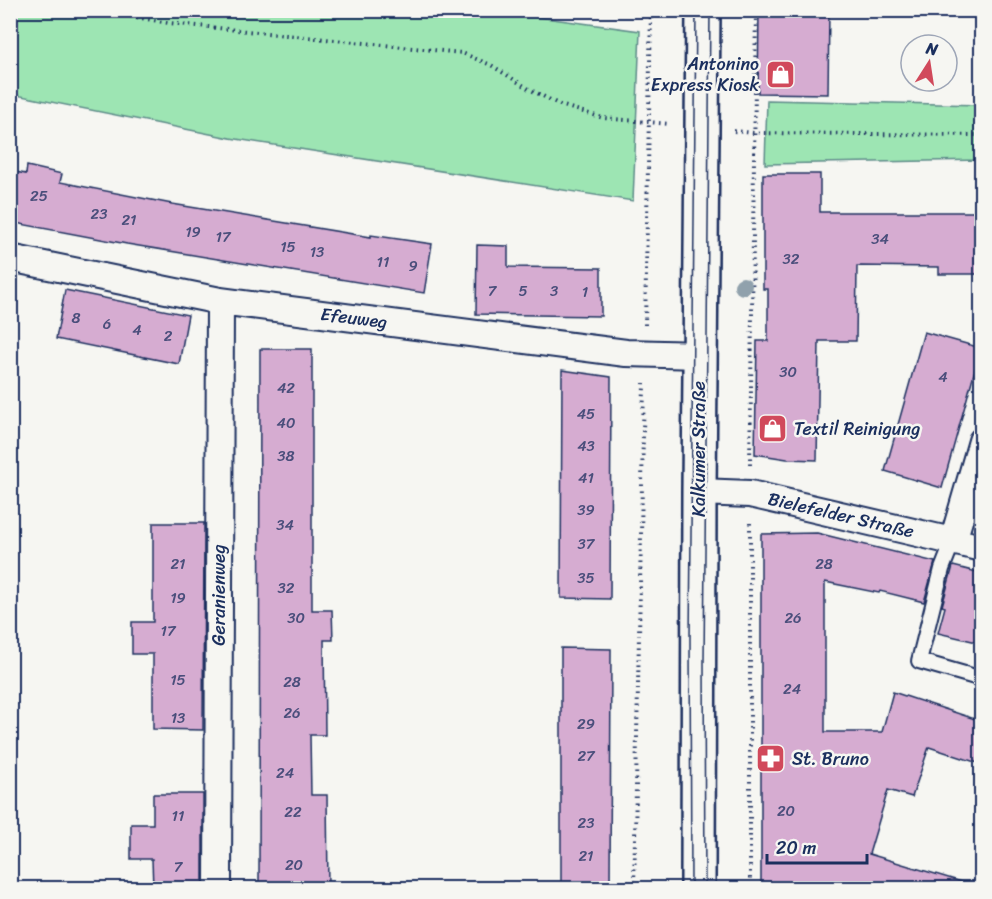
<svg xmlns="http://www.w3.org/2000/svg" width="992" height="899" font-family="Sriracha,sans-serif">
<rect width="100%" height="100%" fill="#f6f6f2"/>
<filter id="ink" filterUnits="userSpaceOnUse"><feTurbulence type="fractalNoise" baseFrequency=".0167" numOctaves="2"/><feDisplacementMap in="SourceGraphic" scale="12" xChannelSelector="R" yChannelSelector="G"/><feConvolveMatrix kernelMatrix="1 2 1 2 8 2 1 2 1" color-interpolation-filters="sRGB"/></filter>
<g filter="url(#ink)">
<path fill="#9de5b3" stroke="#5c8a88" stroke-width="1.5" d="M487 10 640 31 633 201 230 138 11 94V11Z
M767 100 981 105V160L765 164Z"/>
<path fill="#d6acd1" stroke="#1b2f5e" stroke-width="1.5" d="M759 10H829L828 94 758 93Z
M27 166 62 174 60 182 172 204 371 237V235L432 244 424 293 127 244 10 222V171L26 174Z
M763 174H820V212H981V274H939V267L857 266 856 341H819L817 460 787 459 755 454 757 341H768V289H763Z
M477 245 508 246V267L601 268V316L476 314Z
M65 290 188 315 179 364 56 339Z
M924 332 981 348 942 488 885 471Z
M260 349H312V610H332L333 640H324L325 735H310L311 795H327L328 888H259Z
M562 370 611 377 610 599 561 598Z
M153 523H204L203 730 153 729V654H132V622H153Z
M817 533 935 562 924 602 880 591 879 593 825 582V732H882L893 692 981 721V764L929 747 912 797 888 790 869 854 962 882 961 888H870L856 884 820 881V888H761V534Z
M953 566 981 573V643L938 633 945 607 942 606Z
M561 648 611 649 610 888H561Z
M153 794H203V888H153L152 859H131V824H153Z"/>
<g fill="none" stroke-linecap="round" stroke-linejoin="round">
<defs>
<path id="lane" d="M953 541 942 569 919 661 982 679"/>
<path id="street" d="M10 258 220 301 626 353 700 355
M699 492 750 494 982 548
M953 541 982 441
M218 888 220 301"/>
<path id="secondary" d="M698 888 699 492 703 10"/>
</defs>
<use href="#lane" stroke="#1b2f5e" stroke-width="18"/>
<use href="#street" stroke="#1b2f5e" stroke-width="30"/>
<use href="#secondary" stroke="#1b2f5e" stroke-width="38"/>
<path stroke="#1b2f5e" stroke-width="4" stroke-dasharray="1.5 4.5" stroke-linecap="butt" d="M95 10 169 23 462 53 491 65 529 89 560 105 603 118 670 124
M734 131 754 133 982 135
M645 325 651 10
M750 465 756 10
M750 523V888
M634 888 644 383"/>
<use href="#lane" stroke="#f6f6f2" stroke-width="14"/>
<use href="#street" stroke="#f6f6f2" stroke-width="26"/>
<use href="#secondary" stroke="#f6f6f2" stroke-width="33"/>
<path stroke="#1b2f5e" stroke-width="1.5" d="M691 888 690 639 696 10
M705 888 704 662 710 10"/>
</g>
<circle fill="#90a1ac" cx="743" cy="286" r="9"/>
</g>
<defs>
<symbol id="shop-square" viewBox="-11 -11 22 22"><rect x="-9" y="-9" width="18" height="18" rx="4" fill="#d1495b" stroke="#f6f6f2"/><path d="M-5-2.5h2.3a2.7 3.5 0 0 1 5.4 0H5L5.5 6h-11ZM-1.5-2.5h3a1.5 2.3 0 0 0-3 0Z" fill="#fff"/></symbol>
<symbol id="pharmacy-square" viewBox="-11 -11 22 22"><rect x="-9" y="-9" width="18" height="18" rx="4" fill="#d1495b" stroke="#f6f6f2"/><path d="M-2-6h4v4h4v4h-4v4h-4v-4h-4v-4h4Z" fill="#fff"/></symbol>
</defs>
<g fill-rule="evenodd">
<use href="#shop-square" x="764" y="58" width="33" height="33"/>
<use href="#shop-square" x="756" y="412" width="33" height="33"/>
<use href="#pharmacy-square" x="754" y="742" width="33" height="33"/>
</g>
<g text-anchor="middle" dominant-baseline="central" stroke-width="5" stroke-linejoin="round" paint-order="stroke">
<g font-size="15" fill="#4a4e7b">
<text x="39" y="196">25</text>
<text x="99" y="214">23</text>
<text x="129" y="220">21</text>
<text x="193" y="232">19</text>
<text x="223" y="237">17</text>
<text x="880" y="239">34</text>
<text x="288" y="247">15</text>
<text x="317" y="252">13</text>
<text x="791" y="259">32</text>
<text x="383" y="262">11</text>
<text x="413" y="266">9</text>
<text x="492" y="291">7</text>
<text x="523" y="291">5</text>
<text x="554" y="291">3</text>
<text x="585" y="292">1</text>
<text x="76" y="318">8</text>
<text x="107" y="324">6</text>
<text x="137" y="330">4</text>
<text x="168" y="336">2</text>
<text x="788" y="372">30</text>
<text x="943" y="377">4</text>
<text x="286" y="388">42</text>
<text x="586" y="414">45</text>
<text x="286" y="423">40</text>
<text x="586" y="446">43</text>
<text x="286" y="456">38</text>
<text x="586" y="478">41</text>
<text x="586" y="510">39</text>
<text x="285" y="525">34</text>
<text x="586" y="544">37</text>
<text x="178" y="564">21</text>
<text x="824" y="564">28</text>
<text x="586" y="578">35</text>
<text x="286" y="588">32</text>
<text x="178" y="598">19</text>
<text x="296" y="618">30</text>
<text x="793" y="618">26</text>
<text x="168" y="631">17</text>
<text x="178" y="680">15</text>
<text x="292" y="682">28</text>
<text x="792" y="689">24</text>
<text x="292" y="713">26</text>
<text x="178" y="718">13</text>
<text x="586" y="724">29</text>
<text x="586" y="756">27</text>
<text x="285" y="773">24</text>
<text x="786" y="811">20</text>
<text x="293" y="812">22</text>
<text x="178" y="816">11</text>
<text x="586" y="823">23</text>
<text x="586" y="856">21</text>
<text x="294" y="865">20</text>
<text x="178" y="867">7</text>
</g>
<g font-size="18" fill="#1b2f5e" stroke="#f6f6f2" text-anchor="start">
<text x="759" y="64" text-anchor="end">Antonino<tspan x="759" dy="21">Express Kiosk</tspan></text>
<text x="794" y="429">Textil Reinigung</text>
<text x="792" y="759">St. Bruno</text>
</g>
<g font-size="18" fill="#1b2f5e" stroke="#f6f6f2">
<text transform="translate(354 318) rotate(7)">Efeuweg</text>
<text transform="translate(699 449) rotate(-90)">Kalkumer Straße</text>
<text transform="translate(841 515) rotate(13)">Bielefelder Straße</text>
<text transform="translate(219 595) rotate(-90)">Geranienweg</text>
</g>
</g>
<rect width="992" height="899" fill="none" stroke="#f6f6f2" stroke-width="36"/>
<rect x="18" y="18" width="956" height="863" fill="none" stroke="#1b2f5e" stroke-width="2" filter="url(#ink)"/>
<g transform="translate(929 63) rotate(12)"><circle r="28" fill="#f6f6f2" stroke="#9ea6b7" stroke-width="1.5"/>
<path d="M0-4.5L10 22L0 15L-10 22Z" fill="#d1495b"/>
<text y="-9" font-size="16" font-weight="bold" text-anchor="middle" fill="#1b2f5e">N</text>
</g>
<path d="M767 854v9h100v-9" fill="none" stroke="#1b2f5e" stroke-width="3"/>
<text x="776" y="854" font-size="18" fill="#1b2f5e" stroke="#f6f6f2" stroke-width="4.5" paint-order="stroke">20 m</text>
</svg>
